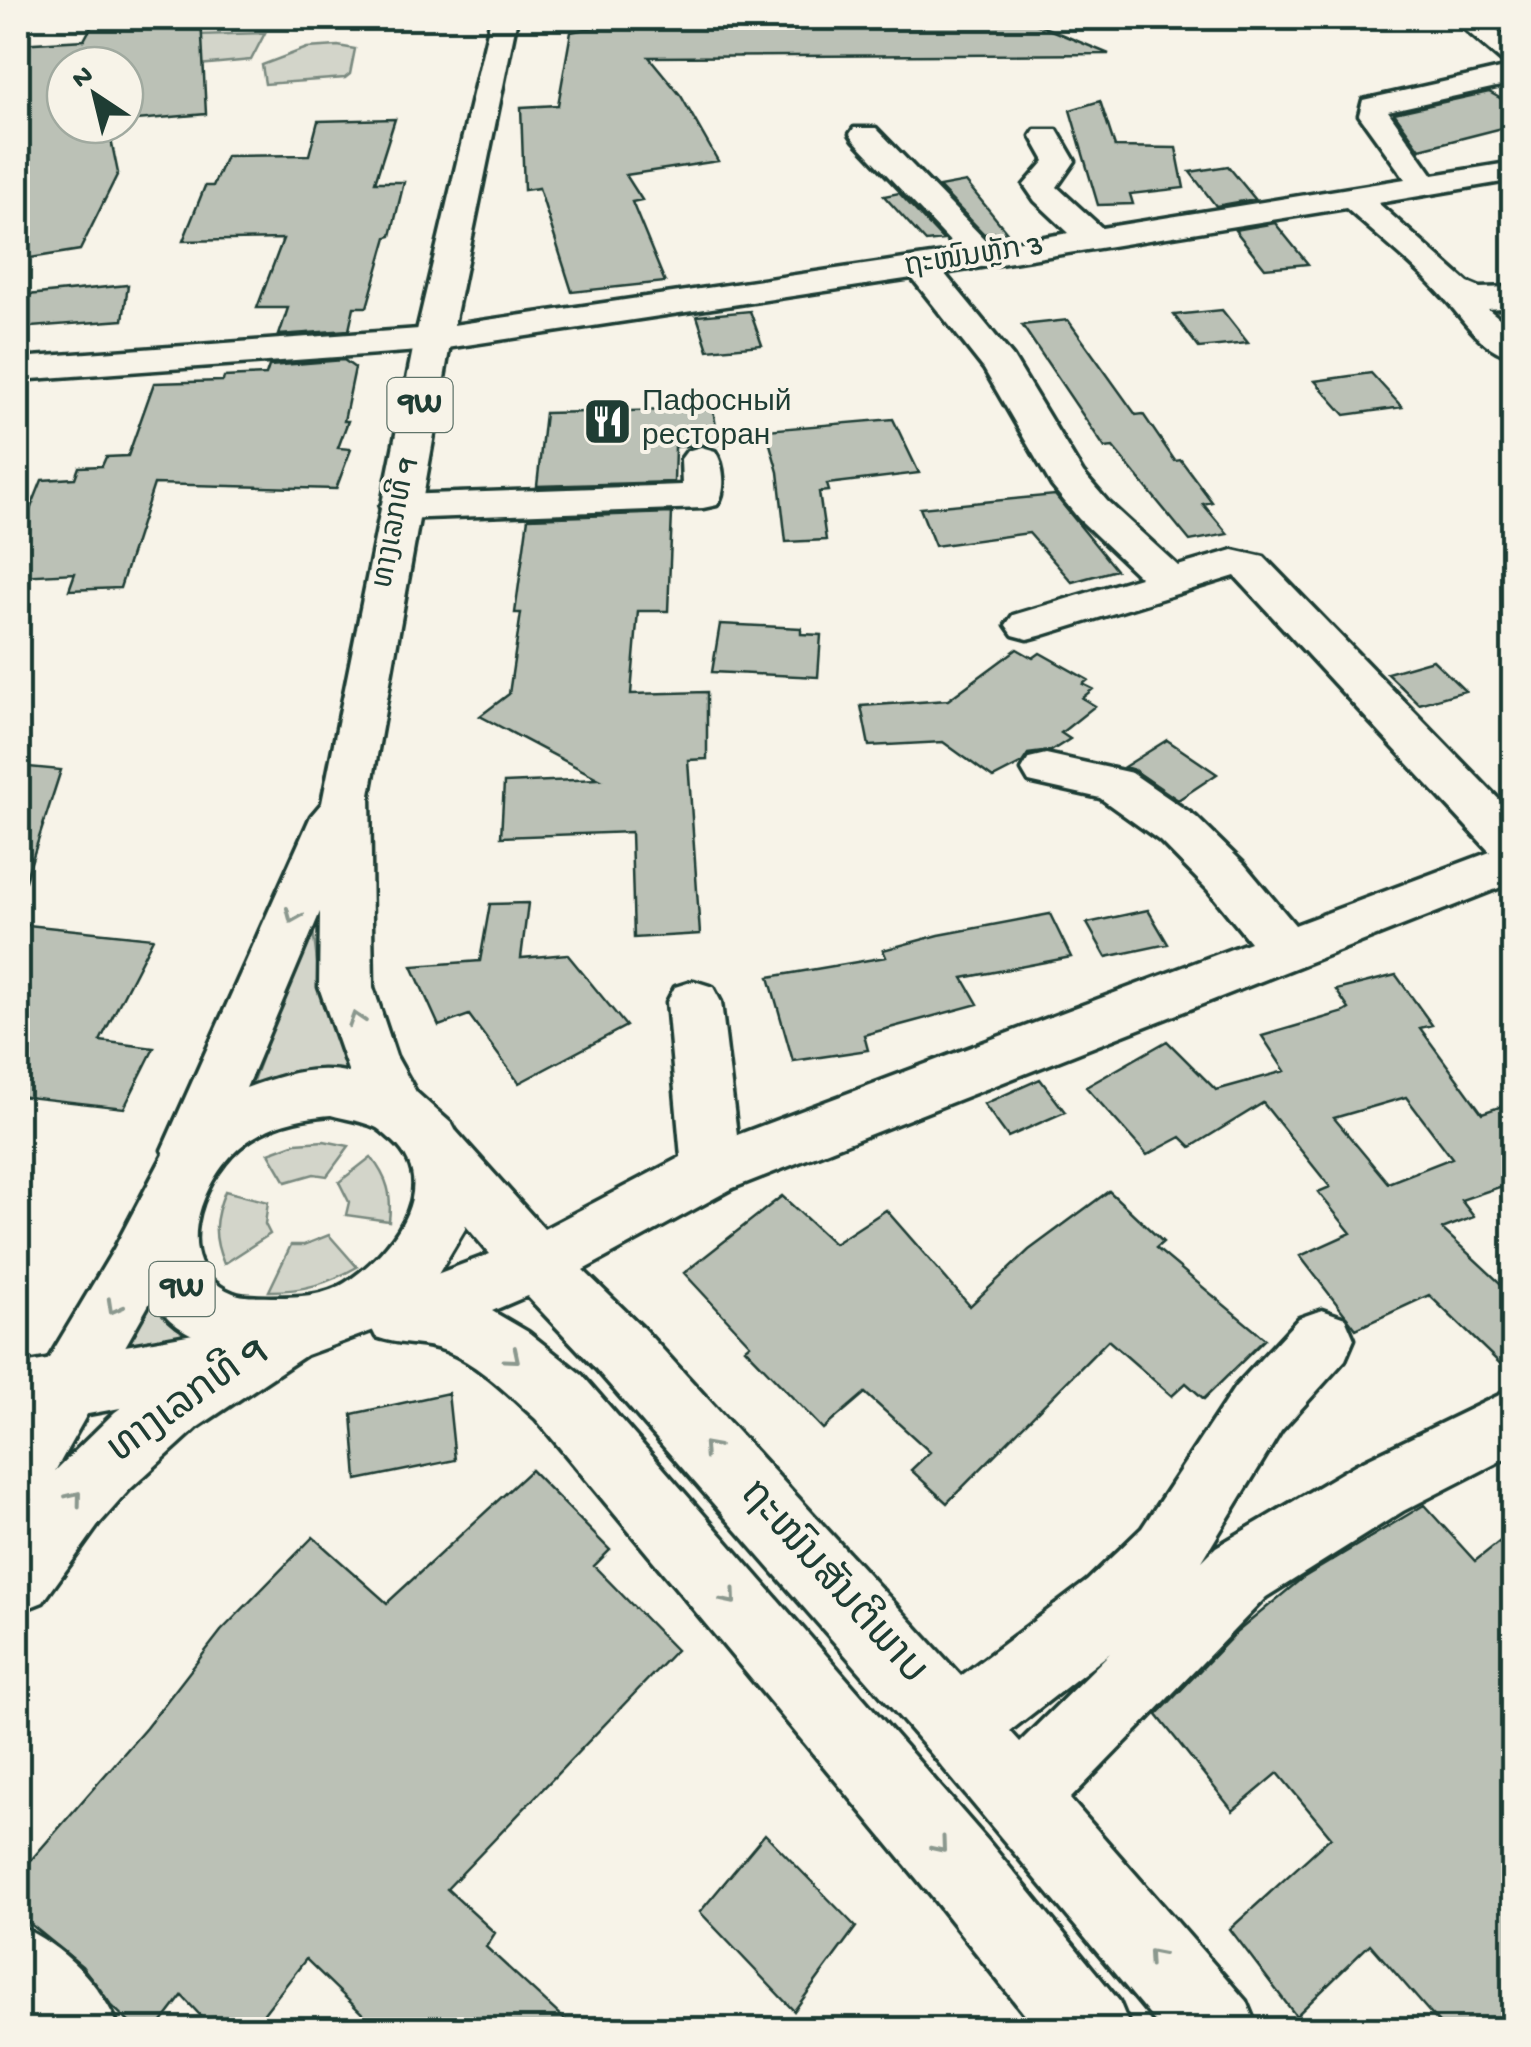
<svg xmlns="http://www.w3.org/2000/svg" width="1531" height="2047" font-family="'Gochi Hand','Noto Sans Lao',sans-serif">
<rect width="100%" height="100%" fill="#f7f3e8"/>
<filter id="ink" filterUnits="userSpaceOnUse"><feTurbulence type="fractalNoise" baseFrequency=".01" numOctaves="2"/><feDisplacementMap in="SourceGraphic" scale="20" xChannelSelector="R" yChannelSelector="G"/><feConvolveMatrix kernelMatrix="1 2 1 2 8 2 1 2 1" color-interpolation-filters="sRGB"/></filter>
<g filter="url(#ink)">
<path fill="#d3d5ca" stroke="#79897f" stroke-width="2.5" d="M265 33 251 60 125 72 124 65 158 36Z
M338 46 355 49 350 74 345 78 265 84 262 65 307 48Z
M312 921 321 994 351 1076 248 1094Z
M324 1141 349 1146 327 1176 314 1174 286 1182 269 1153 296 1143Z
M371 1157C388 1179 392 1194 389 1221L346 1215 349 1202 339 1182Z
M225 1191 268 1202 265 1224 270 1234 224 1264C212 1236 214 1219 225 1191Z
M329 1235 357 1267C327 1284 304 1291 269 1291L291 1245H304Z
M158 1285 209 1339 121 1357Z"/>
<path fill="#bbc1b6" stroke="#1f3d34" stroke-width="2.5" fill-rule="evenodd" d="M96 18H201L206 114 125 121V65H65V125H108L118 173 80 250 18 260V44L84 40Z
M1024 19 1109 54 649 57 681 96 718 161 626 175 642 200 632 202 665 282 572 292 539 188 524 190 521 107 558 105 571 32 595 27V22Z
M1489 92 1514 106V125L1420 149 1394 113Z
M1100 101 1115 147 1176 148 1184 188 1130 194 1133 204 1098 205 1070 110Z
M395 119 375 182H404L391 236 387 237 367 307H354L349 330 279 335 288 308H257L283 239 183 241 205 186H213L226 156 309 155 318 121Z
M1228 166 1255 199 1216 206 1190 172Z
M966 182 1006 231 984 234 939 187Z
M899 193 943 240 926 242 884 196Z
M1275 223 1308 264 1265 268 1235 230Z
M128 285 123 320 18 328V296Z
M1222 310 1248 343 1199 348 1174 315Z
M750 311 762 345 708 350 697 316Z
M1068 320 1136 415 1143 414 1175 461 1181 460 1212 502 1203 504 1228 534 1190 541 1113 447 1105 448 1022 325Z
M344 360 355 368 344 421H348L338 448 351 449 336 489 154 484 120 588 69 590 75 573 18 576V540L42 480 75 478 79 467 102 466 106 457 128 456 154 383 223 381 224 377 266 375 269 366Z
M1371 373 1402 407 1345 415 1315 381Z
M713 409 719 444 675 447 674 482 537 486 545 413Z
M893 419 919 473 827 484 829 491 819 492 826 540 786 542 778 472 766 430Z
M1055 495 1116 570 1072 582 1029 533 935 546 920 508Z
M672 513 668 611H638L631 694 707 692V759L688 760 700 934 634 938 631 832 501 837 504 783 599 779 480 716 509 694 521 613H515L528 518Z
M720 624 801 628V634L821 635 818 677 712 672Z
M1017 649 1033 658 1040 653 1088 680 1083 684 1093 689 1082 698 1095 706 1061 733 1070 739 1051 751 1028 754 1022 763 993 778 943 742 869 746 861 706 948 700Z
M1433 660 1465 691 1419 704 1387 673Z
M1167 740 1217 774 1178 800 1134 770 1124 767Z
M18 766 61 770 25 881 18 880Z
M528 903 521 958 567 954 626 1026 519 1083 469 1015 439 1026 412 966 480 961 490 904Z
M1148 910 1168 944 1106 957 1087 923Z
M1050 914 1071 957 963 978 978 1004 864 1035 868 1050 793 1061 769 977 886 957 883 950 939 935Z
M18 924 153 938 100 1041 154 1048 124 1108 18 1096Z
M1396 975 1432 1025 1420 1028 1482 1113 1514 1102V1182L1461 1200 1474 1217 1442 1229 1514 1296V1377L1429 1295 1356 1329 1300 1256 1351 1233 1318 1192 1330 1187 1263 1103 1191 1147 1181 1137 1147 1155 1086 1087 1167 1041 1216 1090 1285 1071 1262 1036 1344 1012 1349 1009 1336 990ZM1406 1097 1452 1158 1388 1183 1334 1118Z
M1040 1079 1065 1112 1008 1137 984 1104Z
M1109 1191 1163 1242 1156 1248 1265 1339 1204 1399 1186 1383 1172 1396 1108 1340 947 1503 911 1470 930 1452 865 1393 823 1429 745 1348 750 1344 684 1273 782 1196 834 1244 886 1210 970 1306 1029 1250Z
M448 1393 455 1460 357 1480 352 1414Z
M531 1470 610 1550 594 1566 676 1650 447 1889 495 1933 486 1947 576 2030H379L306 1959 251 2030H214L182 1996 156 2030H137L112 2006 82 1966 18 1914V1875L146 1728 221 1631 313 1537 387 1603Z
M1424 1505 1475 1561 1514 1530V2030H1445L1370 1944 1296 2016 1230 1929 1331 1837 1278 1773 1233 1811 1157 1715 1237 1632 1301 1579Z
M765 1834 856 1927 794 2011 700 1912Z"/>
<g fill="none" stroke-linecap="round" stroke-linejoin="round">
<defs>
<path id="minor" d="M1452 18H1481L1514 43V65L1504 63Z
M1514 66V83L1388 111 1433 175 1514 162V180L1378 203 1468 283 1480 288 1514 287V307L1488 309 1514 330V358C1480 349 1465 321 1444 298 1415 265 1378 237 1346 208L944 273 1013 357 1083 473 1107 501 1178 566 1233 550 1264 557 1514 815V882L733 1188 583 1270 642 1327 961 1676 1087 1581 1142 1528 1235 1387 1299 1318 1322 1310 1345 1318 1354 1339 1345 1360 1281 1431 1202 1561 1216 1547 1355 1465 1514 1388V1454L1403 1511 1266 1597 1070 1799 1246 2001 1258 2030H1162L930 1752 596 1369 527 1296 492 1311 528 1332 582 1375 988 1841 1119 2001 1131 2030H1037L932 1897 536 1419C509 1395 480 1365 446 1351 424 1342 400 1346 376 1337L366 1317 376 1297 490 1254 414 1165 406 1148 414 1131 435 1123 456 1131 544 1229 681 1157 667 1002 675 987 694 981 713 987 721 1002 737 1135 1250 942 1208 890 1160 841 1100 798 1029 782 1022 770 1029 758 1046 754 1132 773 1196 817 1244 864 1295 925 1490 852 1235 576 1043 635 1028 639 1013 635 1006 625 1013 615 1140 577 1079 519 1052 486 984 369 912 278 433 350 18 380V358L433 328 959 251 854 140 850 134 854 128H876L991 246 1069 233 1035 201 1024 185 1045 161 1031 136 1035 130H1057L1075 161 1057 187 1102 228 1405 179 1359 115 1363 100ZM1110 1653 1020 1742 1010 1731Z
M701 447 715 451C724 464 727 491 717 505L703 508 400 519 386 516 380 507 386 498 400 495 682 485 681 459 687 451Z
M244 1325 267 1334 276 1355 267 1376 244 1385 18 1427V1365Z
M18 1926C63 1945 102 1985 120 2030H21L18 2026Z"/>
<path id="major" d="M491 18H517L451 339 370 795 373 987 396 1056 416 1092 452 1124 461 1141 474 1183 465 1229 428 1291 385 1326 306 1355 198 1427 130 1489 99 1524 43 1602 18 1612V1517L32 1499 18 1505V1410L114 1249 164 1154 162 1150 311 816 322 803 415 339ZM320 912 319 987 349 1073C314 1064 280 1076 246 1088ZM331 1115C345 1119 362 1121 375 1127 382 1130 387 1137 393 1141 444 1188 389 1255 345 1283 322 1297 296 1297 271 1297 258 1296 245 1298 233 1293 168 1267 200 1182 239 1148 266 1125 297 1118 331 1115ZM153 1297C166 1322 185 1333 211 1343L115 1412 55 1471Z"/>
</defs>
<use href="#minor" stroke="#1f3d34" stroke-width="7"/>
<use href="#major" stroke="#1f3d34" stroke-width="7"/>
<use href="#minor" fill="#f7f3e8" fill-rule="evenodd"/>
<use href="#major" fill="#f7f3e8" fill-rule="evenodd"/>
</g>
<defs><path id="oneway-chevron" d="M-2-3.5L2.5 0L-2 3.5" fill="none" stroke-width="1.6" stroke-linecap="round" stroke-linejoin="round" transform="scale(2.5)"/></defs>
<g stroke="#8b988e">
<use href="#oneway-chevron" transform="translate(293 916) rotate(113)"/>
<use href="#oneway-chevron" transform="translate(356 1019) rotate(-108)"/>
<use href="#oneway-chevron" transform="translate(114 1307) rotate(119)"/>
<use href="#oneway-chevron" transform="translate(513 1357) rotate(40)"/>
<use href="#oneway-chevron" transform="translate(709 1448) rotate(-132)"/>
<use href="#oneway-chevron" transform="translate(75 1498) rotate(-51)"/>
<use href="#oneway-chevron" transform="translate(730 1598) rotate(50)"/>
<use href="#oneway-chevron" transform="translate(940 1846) rotate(50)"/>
<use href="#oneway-chevron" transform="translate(1154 1956) rotate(-131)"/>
</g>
</g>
<defs>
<symbol id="restaurant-square" viewBox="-11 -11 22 22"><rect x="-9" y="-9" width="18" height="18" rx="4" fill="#1f3d34" stroke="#f7f3e8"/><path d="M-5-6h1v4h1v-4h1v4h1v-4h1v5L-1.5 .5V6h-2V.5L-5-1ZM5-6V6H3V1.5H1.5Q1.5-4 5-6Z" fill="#fff"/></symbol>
</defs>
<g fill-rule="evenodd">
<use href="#restaurant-square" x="580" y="394" width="55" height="55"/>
</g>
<g text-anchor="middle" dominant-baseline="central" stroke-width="8" stroke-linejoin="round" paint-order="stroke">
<g font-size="30" fill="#1f3d34" stroke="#f7f3e8">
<text transform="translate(974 258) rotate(-9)">ຖະໜົນຫຼັກ 3</text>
<text transform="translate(397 523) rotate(-79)">ທາງເລກທີ 9</text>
</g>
<g font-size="30" fill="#1f3d34" stroke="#f7f3e8" text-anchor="start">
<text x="642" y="404">Пафосный<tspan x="642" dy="34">ресторан</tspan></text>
</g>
<g fill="#f7f3e8" stroke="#60746a" stroke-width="2.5">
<rect x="387.5" y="378" width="65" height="54" rx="8"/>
<rect x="149.5" y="1262" width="65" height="54" rx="8"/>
</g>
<g font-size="32" font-weight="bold" fill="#1f3d34">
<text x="420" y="405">9W</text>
<text x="182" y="1289">9W</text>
</g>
<g font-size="42" fill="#1f3d34" stroke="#f7f3e8">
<text transform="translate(189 1402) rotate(-36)">ທາງເລກທີ 9</text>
<text transform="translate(831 1584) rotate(48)">ຖະໜົນສັນຕິພາບ</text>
</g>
</g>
<rect width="1531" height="2047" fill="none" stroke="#f7f3e8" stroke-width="60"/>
<rect x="30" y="30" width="1471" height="1987" fill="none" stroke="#1f3d34" stroke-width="4" filter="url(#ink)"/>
<g transform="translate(95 95) rotate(325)"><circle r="48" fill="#f7f3e8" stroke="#a1aaa0" stroke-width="2.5"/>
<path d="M0-8L18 38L0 25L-18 38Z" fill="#1f3d34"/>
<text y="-15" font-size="28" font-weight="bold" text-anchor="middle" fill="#1f3d34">N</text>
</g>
</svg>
